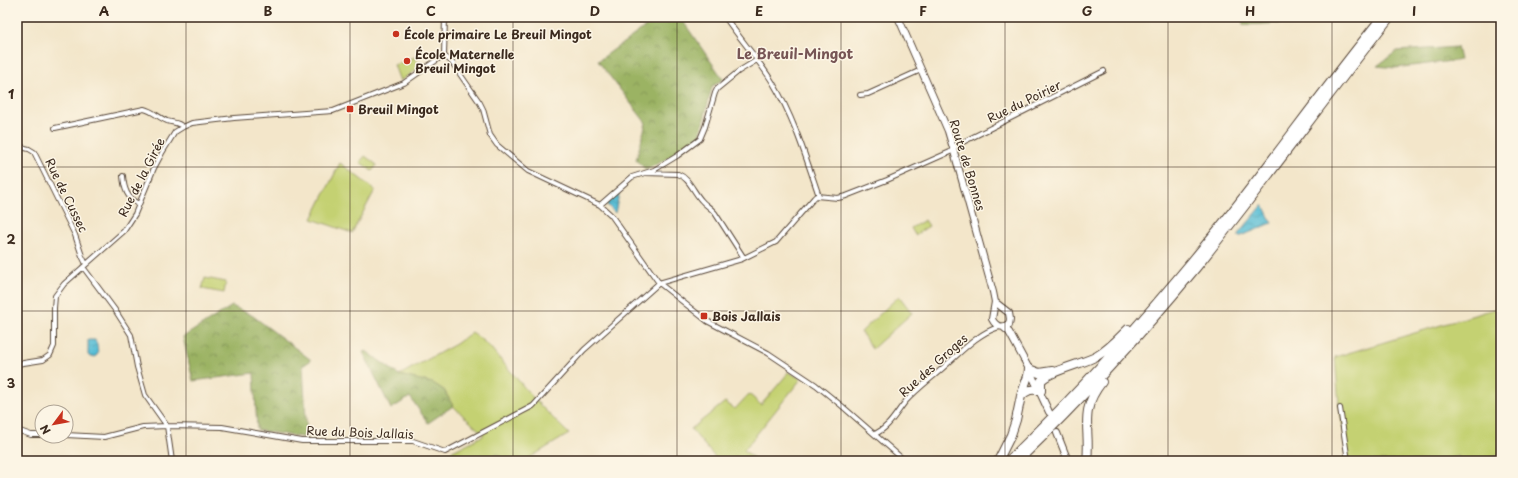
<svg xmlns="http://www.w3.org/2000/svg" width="1518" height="478" font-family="'Playpen Sans',sans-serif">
<defs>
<pattern id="forest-crowns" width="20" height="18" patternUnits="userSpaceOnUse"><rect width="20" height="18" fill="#9bb364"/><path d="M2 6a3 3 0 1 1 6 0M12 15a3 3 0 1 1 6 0" fill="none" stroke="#809252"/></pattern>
<pattern id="water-waves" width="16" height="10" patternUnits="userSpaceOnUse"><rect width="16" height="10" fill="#58bed6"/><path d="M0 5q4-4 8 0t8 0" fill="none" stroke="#4a9bad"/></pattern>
</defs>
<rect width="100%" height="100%" fill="#fcf5e5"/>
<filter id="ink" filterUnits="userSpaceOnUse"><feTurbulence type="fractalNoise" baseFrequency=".025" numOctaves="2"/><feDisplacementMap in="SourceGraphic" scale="8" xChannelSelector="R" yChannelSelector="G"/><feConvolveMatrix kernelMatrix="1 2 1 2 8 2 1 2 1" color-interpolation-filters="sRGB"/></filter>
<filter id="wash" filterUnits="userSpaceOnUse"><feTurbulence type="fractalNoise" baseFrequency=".012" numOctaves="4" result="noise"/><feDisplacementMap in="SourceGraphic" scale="16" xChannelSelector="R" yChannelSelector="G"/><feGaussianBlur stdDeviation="0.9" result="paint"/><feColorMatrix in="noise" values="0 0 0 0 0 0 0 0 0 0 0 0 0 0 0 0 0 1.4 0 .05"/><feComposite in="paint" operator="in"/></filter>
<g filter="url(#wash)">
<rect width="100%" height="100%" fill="#f3e6ca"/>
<path fill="#c4d172" stroke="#807e48" d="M415 57 419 66V68L400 81 394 65Z
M365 156 377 165 372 171 360 162Z
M340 163 375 190 352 233 312 219Z
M925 220 929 226 915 235 911 228Z
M205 278 226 282 224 293 202 289Z
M899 296 912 313 872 349 861 332Z
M1501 307V454L1482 461H1459L1458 456 1442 461H1349L1339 405 1335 357Z
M472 332 489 346 535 400 569 434 524 461H502L498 454 482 461H438L436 453 443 456 484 435 453 406 444 390 399 375 456 344Z
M789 372 801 379 744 450 757 461H718L691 429 725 402 735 409 749 394 761 405Z"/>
<path fill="url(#forest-crowns)" stroke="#6b6e41" d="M659 17H680L723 79 712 87 700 136 676 154 646 170 636 160 646 123 598 61Z
M1242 17H1349L1345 20 1243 25Z
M1457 47 1460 60 1395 68 1377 66 1397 51Z
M232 306 253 316 311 360 303 366 307 438 257 430 254 373 193 381 183 337Z
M366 351 399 375 433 383 444 390 453 406 428 423 410 397 391 409 363 352Z"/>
<path fill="url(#water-waves)" stroke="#4a747a" d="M618 193 619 194 615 213 607 205V203Z
M1263 205 1272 223 1239 237 1238 234Z
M88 340H95L97 344 98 354 95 357H90L88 355Z"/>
</g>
<g filter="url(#ink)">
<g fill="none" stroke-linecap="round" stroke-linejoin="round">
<defs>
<path id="street" d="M725 17C740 39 759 60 773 83 794 118 806 158 819 196
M444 56 451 61 480 103 483 109 490 135 497 145 528 171 600 205 611 215 659 283 707 321 768 353 816 385 842 406 905 461
M444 56 445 17
M860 95 868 94 921 70
M55 128 144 109C153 111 159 118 167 121 173 123 178 122 183 127
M17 146 29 149 34 152 75 235 82 256 86 264
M645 173 678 174C689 178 693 191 701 200 705 205 710 207 715 213L744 258
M123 176C124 188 127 199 139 204
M600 205 632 177 654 170 677 156 700 139 705 127 715 93 717 89 739 71 757 60
M83 267 115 310 131 335 137 367 145 395 167 426 172 461
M17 364 43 360 50 355 54 346V308L55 296 64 284 124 231 135 214 154 168 162 153 175 132 183 127 192 123 234 118 333 111 404 83 441 57 444 56
M1340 408 1348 461
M17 430 31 435H42
M875 434C890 427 896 413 906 401 918 388 932 378 945 366 961 352 978 333 999 327
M66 435 104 437 143 427 167 426 222 427 302 441H413L445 452 533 406 584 350 659 283 742 259 776 242 814 198 816 196 838 198 846 196 887 180 950 152 957 145 1104 71"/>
<path id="secondary" d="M898 17 948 131 953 148 993 292 995 302 992 319C996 327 1003 329 1009 323
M995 302 1009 313 1010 319 1009 325
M1003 327 1009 332 1029 369 1049 412
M1057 433 1068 461"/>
<path id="highway" d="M1021 396C1027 390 1032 388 1041 391V381C1048 371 1083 364 1097 356 1109 349 1118 339 1128 329
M998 461 1011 435 1016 420 1021 396 1028 376 1029 369 1039 373 1052 371
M1008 461C1084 388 1153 310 1219 228 1274 159 1326 86 1382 17
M1018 461C1081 400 1140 336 1196 268 1262 186 1324 100 1390 17
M1087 461C1091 429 1078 412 1102 382"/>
</defs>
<use href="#street" stroke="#574638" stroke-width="6"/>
<use href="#secondary" stroke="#574638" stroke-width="8"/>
<use href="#highway" stroke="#574638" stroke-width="10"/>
<use href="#street" stroke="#fff" stroke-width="4"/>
<use href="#secondary" stroke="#fff" stroke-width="6"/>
<use href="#highway" stroke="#fff" stroke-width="8"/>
</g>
</g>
<path fill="none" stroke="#3b2a1e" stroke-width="1" stroke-opacity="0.55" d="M186 17V461M350 17V461M513 17V461M677 17V461M841 17V461M1005 17V461M1168 17V461M1332 17V461M17 167H1501M17 311H1501"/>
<g fill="#c8321e" stroke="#fcf5e5" stroke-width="1.5">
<circle cx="396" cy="34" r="4"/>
<circle cx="407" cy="61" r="4"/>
<rect x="346" y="105" width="8" height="8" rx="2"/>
<rect x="700" y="312" width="8" height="8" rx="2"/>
</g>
<g text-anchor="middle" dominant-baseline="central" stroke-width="3" stroke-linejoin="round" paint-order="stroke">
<g font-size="12" font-weight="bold" fill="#3b2a1e" stroke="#fcf5e5" text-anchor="start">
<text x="404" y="34">École primaire Le Breuil Mingot</text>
<text x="415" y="54">École Maternelle<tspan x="415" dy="14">Breuil Mingot</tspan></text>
<text x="358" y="109">Breuil Mingot</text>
<text x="712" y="316">Bois Jallais</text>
</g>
<g font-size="12" fill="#3b2a1e" stroke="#fcf5e5">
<text transform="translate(1024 101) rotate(-26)">Rue du Poirier</text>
<text transform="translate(968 165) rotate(73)">Route de Bonnes</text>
<text transform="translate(141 177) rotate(-63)">Rue de la Girée</text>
<text transform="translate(67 195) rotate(64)">Rue de Cussec</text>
<text transform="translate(933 365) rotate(-42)">Rue des Groges</text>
<text transform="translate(360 432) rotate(2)">Rue du Bois Jallais</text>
</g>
<g font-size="14" font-weight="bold" fill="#755" stroke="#fcf5e5">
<text x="795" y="53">Le Breuil-Mingot</text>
</g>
</g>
<rect width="1518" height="478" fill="none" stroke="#fcf5e5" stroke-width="44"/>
<g transform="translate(54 424) rotate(238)"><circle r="19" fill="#fcf5e5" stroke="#afa495"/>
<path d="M0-3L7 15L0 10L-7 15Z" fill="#c8321e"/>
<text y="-6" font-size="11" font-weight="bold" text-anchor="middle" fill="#3b2a1e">N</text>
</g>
<rect x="22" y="22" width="1474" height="434" fill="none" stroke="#3b2a1e" stroke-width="1.5"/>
<g font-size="13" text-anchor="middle" font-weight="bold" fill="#3b2a1e">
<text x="104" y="16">A</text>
<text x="268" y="16">B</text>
<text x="431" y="16">C</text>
<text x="595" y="16">D</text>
<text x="759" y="16">E</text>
<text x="923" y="16">F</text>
<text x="1087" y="16">G</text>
<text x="1250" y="16">H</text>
<text x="1414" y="16">I</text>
<text x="11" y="99">1</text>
<text x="11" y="244">2</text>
<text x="11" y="388">3</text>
</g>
</svg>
